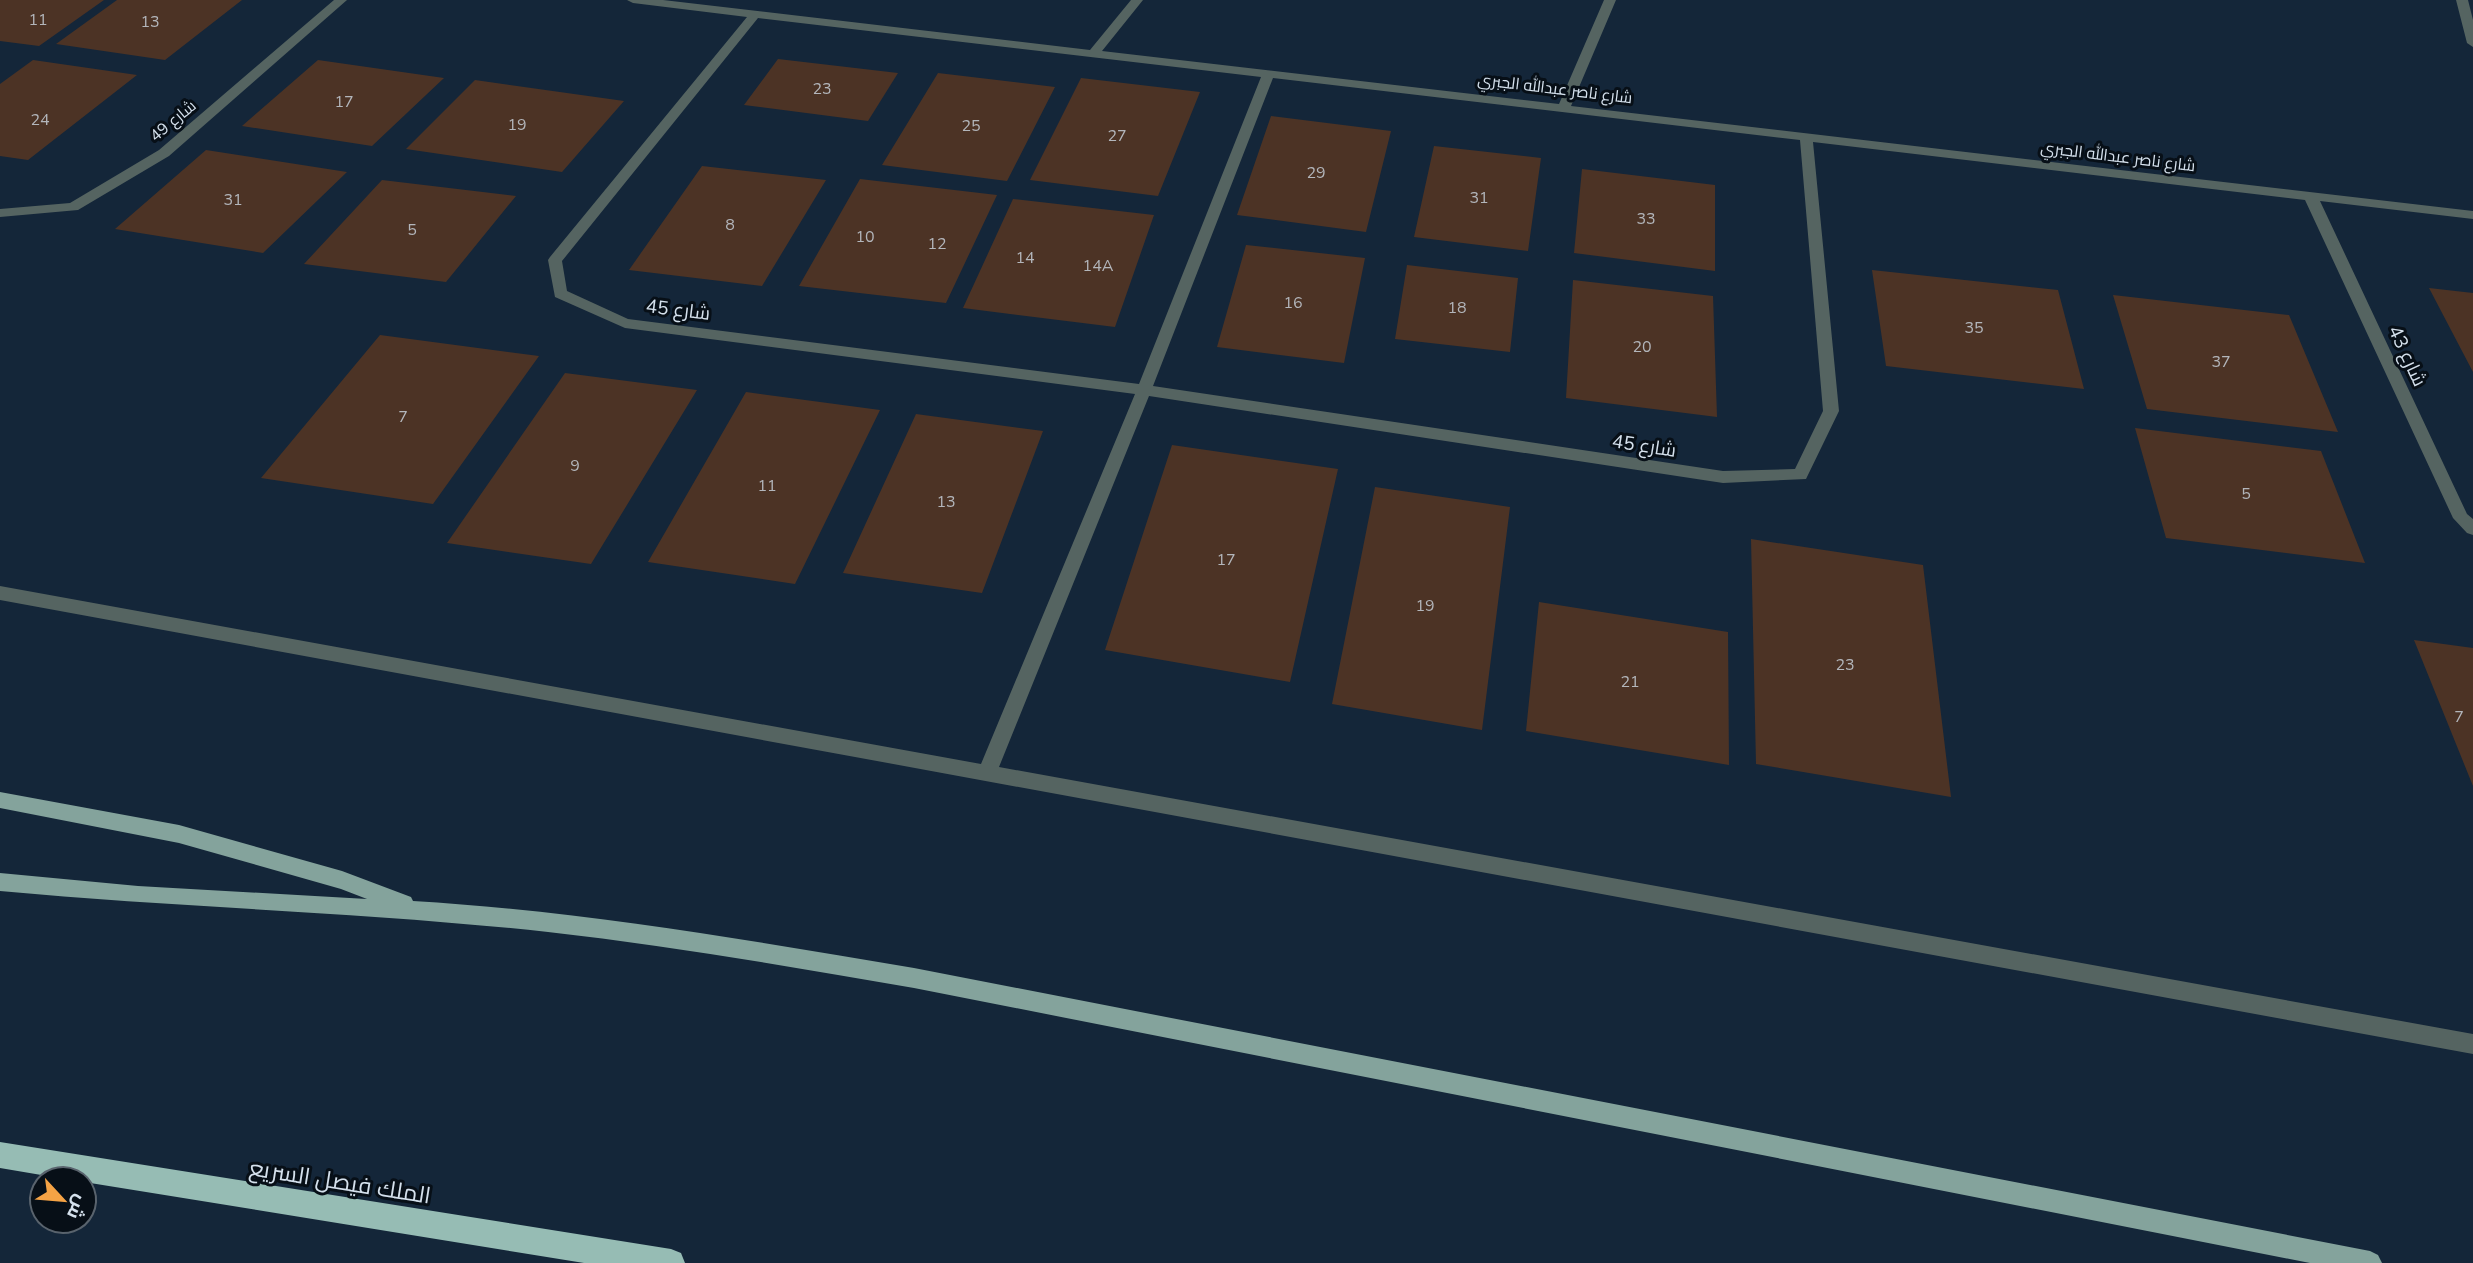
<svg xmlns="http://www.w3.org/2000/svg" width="2473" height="1263" font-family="'Nunito Sans',Cairo,sans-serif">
<rect width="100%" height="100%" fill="#142639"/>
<path fill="#4c3325" d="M0 0H104L39 46 0 41Z
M117 0H242L165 60 56 44Z
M778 59 898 73 868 121 744 105Z
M33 60 137 75 28 160 0 156V84Z
M318 60 444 78 372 146 242 126Z
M938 73 1055 87 1007 181 882 165Z
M1081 78 1200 92 1158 196 1030 180Z
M475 80 624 101 562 172 406 149Z
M1271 116 1391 131 1366 232 1237 215Z
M1434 146 1541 158 1528 251 1414 237Z
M206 150 347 172 263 253 115 229Z
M702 166 826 180 762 286 629 270Z
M1582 169 1715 185V271L1574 253Z
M860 179 997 195 946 303 799 286Z
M382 180 516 196 446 282 304 264Z
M1013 199 1154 215 1115 327 963 308Z
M1246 245 1365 258 1344 363 1217 347Z
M1407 265 1518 278 1510 352 1395 339Z
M1872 270 2058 290 2084 389 1886 366Z
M1573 280 1713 296 1717 417 1566 398Z
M2429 288 2473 293V372Z
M2113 295 2289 315 2338 432 2147 409Z
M380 335 539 356 433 504 261 478Z
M565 373 697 390 591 564 447 543Z
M746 392 880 410 795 584 648 562Z
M916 414 1043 431 982 593 843 573Z
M2135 428 2321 451 2365 563 2166 538Z
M1172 445 1338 469 1290 682 1105 650Z
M1375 487 1510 507 1482 730 1332 704Z
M1751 539 1923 565 1951 797 1756 764Z
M1539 602 1728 632 1729 765 1526 731Z
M2414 640 2473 648V786Z"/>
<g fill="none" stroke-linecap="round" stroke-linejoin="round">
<path fill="#556461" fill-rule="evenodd" d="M334 0H347L169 156 78 210 0 217V209L70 203 159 150Z
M627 0H663L1090 50 1131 0H1143L1102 51 1559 104 1604 0H1616L1571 106 2473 211V219L2320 201 2467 514 2473 519V535L2467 533 2453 518 2305 200 1813 142 1839 411 1806 479 1723 483 1149 396 999 767 2473 1034V1054L0 600V586L981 764 1135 394 625 328 555 297 548 260 550 257 747 17 633 3ZM758 18 1261 77 1139 384 628 319 567 291 562 261ZM1273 78 1800 140 1823 411 1795 469 1723 471 1153 386Z
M2456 0H2468L2473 20V47L2467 43Z"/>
<path fill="#84a39c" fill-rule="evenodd" d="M0 792 179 825 342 871 411 897 413 901C581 911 748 940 914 968L2370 1251 2378 1255 2382 1263H2310L914 988C792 967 671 946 548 932 366 912 182 908 0 891V873L138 886 367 899 341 889 179 843 0 808Z"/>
<path fill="#96bcb4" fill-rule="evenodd" d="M0 1142 671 1249 681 1253 685 1263H584L84 1182V1179H65L0 1168Z"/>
</g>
<g text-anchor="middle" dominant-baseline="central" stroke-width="6" stroke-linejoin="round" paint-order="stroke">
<g font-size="16" fill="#b3b6bb">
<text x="38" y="20">11</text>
<text x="150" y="22">13</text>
<text x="822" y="89">23</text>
<text x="344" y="102">17</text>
<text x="40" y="120">24</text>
<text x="517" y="125">19</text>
<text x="971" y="126">25</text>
<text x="1117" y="136">27</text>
<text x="1316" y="173">29</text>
<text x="1479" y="198">31</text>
<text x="233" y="200">31</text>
<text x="1646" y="219">33</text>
<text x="730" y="225">8</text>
<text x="412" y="230">5</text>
<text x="865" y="237">10</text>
<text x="937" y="244">12</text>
<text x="1025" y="258">14</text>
<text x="1098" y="266">14A</text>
<text x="1293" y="303">16</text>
<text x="1457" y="308">18</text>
<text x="1974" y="328">35</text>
<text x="1642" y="347">20</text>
<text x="2221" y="362">37</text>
<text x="403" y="417">7</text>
<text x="575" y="466">9</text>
<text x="767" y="486">11</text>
<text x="2246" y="494">5</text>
<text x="946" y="502">13</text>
<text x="1226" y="560">17</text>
<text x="1425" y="606">19</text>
<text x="1845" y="665">23</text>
<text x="1630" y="682">21</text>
<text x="2459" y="717">7</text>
</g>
<g font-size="16" fill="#d5e1ed" stroke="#070f17">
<text transform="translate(1555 89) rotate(7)">شارع ناصر عبدالله الجبري</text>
<text transform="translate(173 121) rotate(-40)">شارع 49</text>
<text transform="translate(2118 157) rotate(7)">شارع ناصر عبدالله الجبري</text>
</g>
<g font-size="19" fill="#d5e1ed" stroke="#070f17">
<text transform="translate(678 310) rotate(7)">شارع 45</text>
<text transform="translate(2407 356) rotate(65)">شارع 43</text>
<text transform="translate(1644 446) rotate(9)">شارع 45</text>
</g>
<g font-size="23" fill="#d5e1ed" stroke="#070f17">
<text transform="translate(340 1182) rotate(9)">الملك فيصل السريع</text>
</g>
</g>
<g transform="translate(63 1200) rotate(116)"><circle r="33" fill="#070f17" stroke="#59636d" stroke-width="2"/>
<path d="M0-5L12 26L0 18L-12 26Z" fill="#f5a345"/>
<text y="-10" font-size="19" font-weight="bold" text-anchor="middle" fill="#d5e1ed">ش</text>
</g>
</svg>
